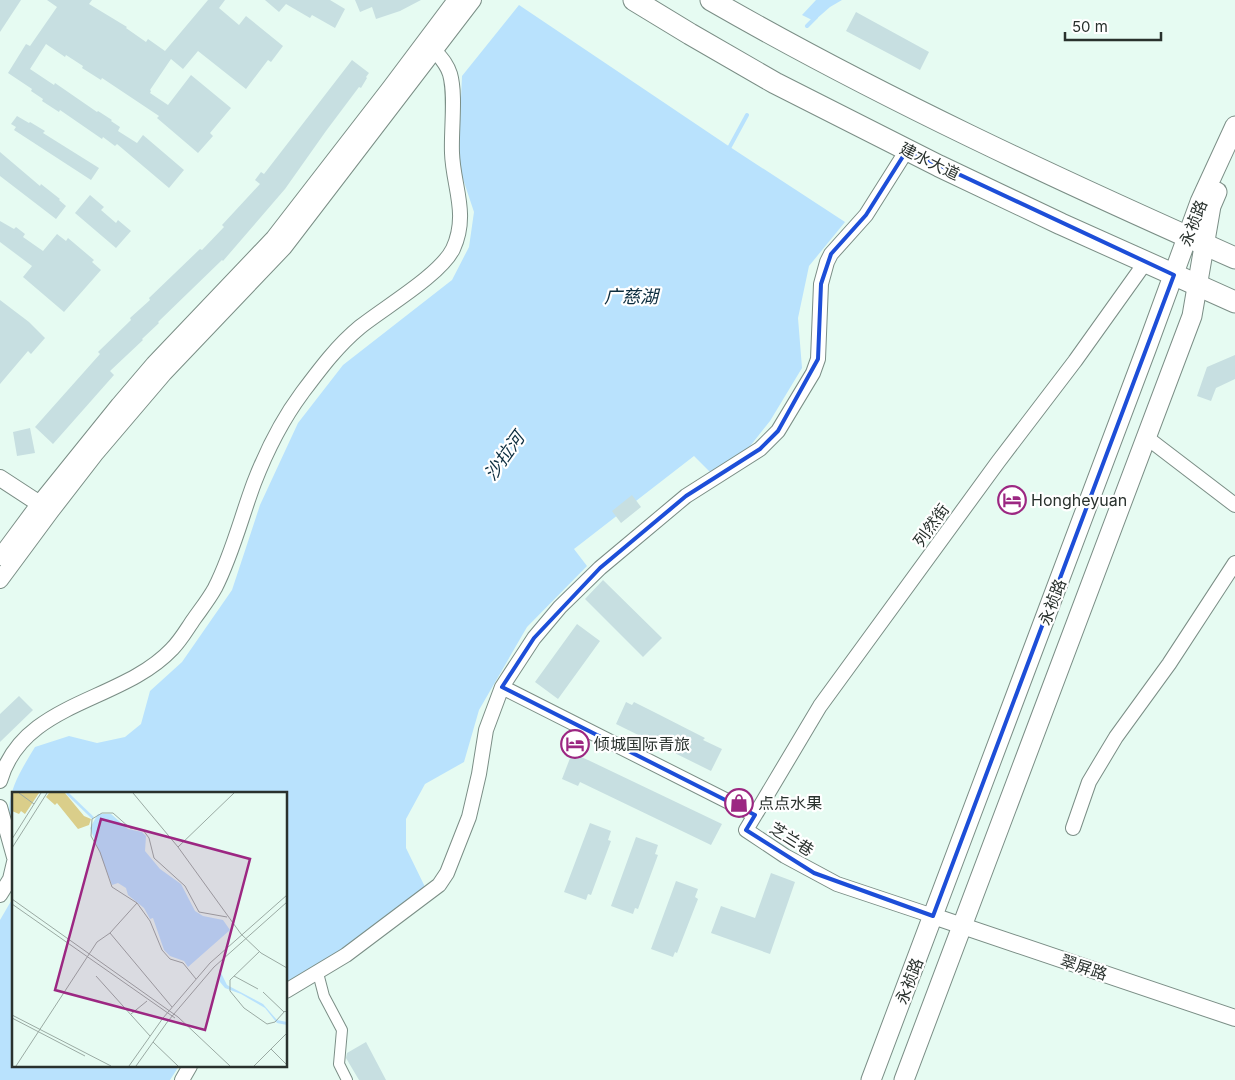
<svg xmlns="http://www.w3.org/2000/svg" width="1235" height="1080" font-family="Inter,'Noto Sans SC',sans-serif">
<rect width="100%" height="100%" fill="#e6fbf2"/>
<path fill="#b9e2fd" d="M816 0H842L830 7 814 21 802 15Z
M519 5 730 147 845 222 809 266 798 318 802 368 770 421 747 450 710 472 694 456 574 549 587 566 527 627 479 710 464 762 425 784 406 819V848L426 889 329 958 286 984V794H14V831C0 801 20 772 35 747L69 736 97 743 125 737 141 724 150 691 182 662 232 590 260 505 298 423 343 365 452 280 469 247 474 212 458 164 462 76Z
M14 896V1066H179L170 1080H0V920Z"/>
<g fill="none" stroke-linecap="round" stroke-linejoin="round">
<path stroke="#b9e2fd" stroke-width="4" d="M807 26 816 17
M728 150 747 115"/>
</g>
<path fill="#c7dfe1" d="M0 0H21L0 32Z
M47 0H92L89 4 127 27 126 28 146 42 148 39 165 51 208 0H225L219 8 239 25 246 16 283 46 271 62 268 60 246 89 198 51 183 69 171 59 150 90 151 91 150 93 168 105 191 75 231 108 210 133 213 136 198 153 157 118 159 116 102 78 101 80 82 68 83 66 66 55 65 57 46 44 30 69 54 85 55 83 97 112 98 111 112 120 111 121 120 127 118 131 137 143 143 135 184 170 169 188 117 144 115 146 103 137 102 139 60 110 59 112 42 101 43 99 31 91 32 89 8 73 26 44 30 46 57 7Z
M265 0H330L345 9 335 28 312 15 310 18 286 4 279 12Z
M355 0H421L400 11 376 19 372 7 360 12Z
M856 12 929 52 920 70 846 31Z
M352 60 369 73 366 77 367 78 361 88 359 87 326 131 285 189 223 261 222 260 158 322 159 323 142 339 143 340 110 371 114 375 53 444 35 427 100 354 98 352 131 320 130 318 150 300 149 298 200 249 202 250 224 227 222 225 260 184 255 180 261 172 264 174Z
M17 116 29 123 30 122 45 131 43 133 99 168 91 180 14 130 16 127 11 124Z
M0 152 40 186 41 184 60 199 59 200 66 206 56 219 0 176Z
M90 195 104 207 101 210 116 223 118 220 131 231 116 248 75 213Z
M0 221 14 229 16 227 25 234 23 237 43 251 57 234 66 241 68 238 94 260 92 262 101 270 64 312 23 277 32 266 0 242Z
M0 300 29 322 45 338 31 354 28 351 0 384Z
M1235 355V379L1216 388 1211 401 1197 396 1207 367Z
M30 428 35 453 17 456 13 432Z
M632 495 641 507 621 523 612 511Z
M603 580 662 638 643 657 585 599Z
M577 624 600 641 558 699 535 682Z
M19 696 33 710 0 742V714Z
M626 702 632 705 634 702 654 712 705 738 703 740 722 749 711 771 616 724Z
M572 753 588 760 722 824 711 845 580 782 578 786 562 779Z
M590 823 611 831 608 840 611 841 591 895 588 894 586 900 564 892Z
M636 837 658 845 655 854 658 855 638 909 635 908 633 914 611 906Z
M771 873 795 882 770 954 711 933 721 906 755 918Z
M676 881 698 889 695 897 698 899 677 953 675 952 673 957 651 949Z
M366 1042 386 1080H359L346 1058 347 1053Z"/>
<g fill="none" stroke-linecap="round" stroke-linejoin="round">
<defs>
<path id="pedestrian" d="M318 973 324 996 342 1030 339 1064 347 1080"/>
<path id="minor" d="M1146 437 1235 505
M502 687 755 815 746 830 785 856 837 884 933 916
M0 781C23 701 121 703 172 649 181 640 187 629 194 619 201 609 209 599 215 588 232 555 241 518 254 483 266 452 282 420 302 393 320 369 337 346 360 327 385 307 440 275 453 249 469 214 453 186 452 153 451 129 456 95 450 74 447 64 441 58 435 51
M0 807 14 857
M755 815 820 706 998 462 1075 361 1145 263
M1073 828 1089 782 1116 737 1169 664 1235 563
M0 895 10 879 14 862
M286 991 346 955 439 885 447 873 469 817 479 774 486 730 502 687 534 638 560 607 600 568 686 496 760 449 778 431 813 373 818 359 821 284 827 262 831 254 866 215 907 150
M182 1080 190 1066"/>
<path id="tertiary" d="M0 478 49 510
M0 557 40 503 119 405 154 364 274 238 390 88 456 0
M0 580 51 511 95 454 164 373 284 247 473 0
M933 916 1235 1018"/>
<path id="secondary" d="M871 1080 1147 347 1200 202 1235 126
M904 1080 1192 316 1211 206 1217 192"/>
<path id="primary" d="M634 0 690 34 775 83 939 166 1061 224 1235 302
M711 0C880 97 1057 179 1235 258"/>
</defs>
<use href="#pedestrian" stroke="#7b8e86" stroke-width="12"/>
<use href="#minor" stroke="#7b8e86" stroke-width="16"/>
<use href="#tertiary" stroke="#7b8e86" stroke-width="18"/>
<use href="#secondary" stroke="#7b8e86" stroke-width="21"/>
<use href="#primary" stroke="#7b8e86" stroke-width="23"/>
<use href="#pedestrian" stroke="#fff" stroke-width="10"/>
<use href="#minor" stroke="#fff" stroke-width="14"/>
<use href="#tertiary" stroke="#fff" stroke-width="16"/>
<use href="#secondary" stroke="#fff" stroke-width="19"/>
<use href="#primary" stroke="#fff" stroke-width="21"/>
</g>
<path fill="none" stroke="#1d4ed8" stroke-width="4" stroke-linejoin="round" d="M907 150 1174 275 933 916 814 873 746 830 755 815 502 687 534 638 600 568 686 496 760 449 778 431 818 359 821 284 831 254 866 215Z"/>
<defs>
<symbol id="hotel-ring" viewBox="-11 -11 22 22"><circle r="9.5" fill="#fff" stroke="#9c2782" stroke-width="1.5"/><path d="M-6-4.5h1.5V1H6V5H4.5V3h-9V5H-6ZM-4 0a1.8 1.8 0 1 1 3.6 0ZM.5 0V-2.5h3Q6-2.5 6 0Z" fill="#9c2782"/></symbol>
<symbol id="shop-ring" viewBox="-11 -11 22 22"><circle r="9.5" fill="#fff" stroke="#9c2782" stroke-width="1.5"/><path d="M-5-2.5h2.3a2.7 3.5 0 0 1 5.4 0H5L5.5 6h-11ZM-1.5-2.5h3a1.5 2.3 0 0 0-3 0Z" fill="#9c2782"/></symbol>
</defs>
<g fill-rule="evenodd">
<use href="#hotel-ring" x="996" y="484" width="32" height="32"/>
<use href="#hotel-ring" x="559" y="728" width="32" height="32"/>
<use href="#shop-ring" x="723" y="787" width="32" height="32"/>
</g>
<g text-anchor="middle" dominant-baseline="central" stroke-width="4.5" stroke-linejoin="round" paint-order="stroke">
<g font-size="16" fill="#29312d" stroke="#fff">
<text transform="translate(930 161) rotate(26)">建水大道</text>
<text transform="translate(1193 223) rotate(-69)">永祯路</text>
<text transform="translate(931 525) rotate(-54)">列然街</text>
<text transform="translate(1052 602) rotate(-69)">永祯路</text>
<text transform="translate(792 839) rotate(32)">芝兰巷</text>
<text transform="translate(1084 967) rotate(18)">翠屏路</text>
<text transform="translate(909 981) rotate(-69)">永祯路</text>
</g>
<g font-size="16" fill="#29312d" stroke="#fff" text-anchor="start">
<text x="1031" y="500">Hongheyuan</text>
<text x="594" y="744">倾城国际青旅</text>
<text x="758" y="803">点点水果</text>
</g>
<g font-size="18" font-style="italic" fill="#0c2d3f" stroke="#fff">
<text x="631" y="296">广慈湖</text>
<text transform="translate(504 456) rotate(-54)">沙拉河</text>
</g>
</g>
<g transform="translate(12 792)">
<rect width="275" height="275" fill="#e6fbf2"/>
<path d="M0 1H27L13 22 9 19 7 22 0 19ZM37 1H53L72 24 79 27 77 33 66 37 45 11 43 13 34 5Z" fill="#dace8a"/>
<path d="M86 22H99L116 37 130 40 134 44 133 59 148 77 169 92 183 119 191 124 211 128 218 138 176 175 172 169 158 164 152 158 141 126 138 127 132 116 116 103 114 96 106 91 100 93 78 36ZM207 177 215 193 251 212 265 228 275 230V233L265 231 253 216 229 202 213 196 208 190Z" fill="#b9e2fd"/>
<path fill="none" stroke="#b9e2fd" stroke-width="2.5" d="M55 1 81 26"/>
<path fill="none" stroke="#9aaaa3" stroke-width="1" d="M7 1 22 12M121 1 166 55 229 142 249 161 275 176M0 47 29 1M166 55 222 1M0 56 35 1M0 107 166 225 218 274M0 112 163 226M98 141 160 215M248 159 218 188V199L232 216 255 232 263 230 273 219 275 221M84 184 138 244M222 184 246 197M184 187 171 171 158 167 150 158 138 129 125 111 100 95 88 60 79 44 80 27 90 21H101L118 36 131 38 137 46 142 66 173 94 187 120 215 125M251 200 272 220M119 222 135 209M0 223 99 274M0 226 73 264M141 250 166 274M259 257 275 273M4 274 85 150 98 141 125 111M117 274 151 226 198 171 275 103M124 274 156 229 202 175 275 110M242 274 275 241"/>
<path fill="#9c2782" fill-opacity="0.15" stroke="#9c2782" stroke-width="2.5" d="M89 27 238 67 193 238 43 198Z"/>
<rect width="275" height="275" fill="none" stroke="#29312d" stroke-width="2.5"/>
</g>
<path d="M1065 32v8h96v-8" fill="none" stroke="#29312d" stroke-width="2.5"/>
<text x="1072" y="32" font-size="15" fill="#29312d" stroke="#ffffff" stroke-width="4" paint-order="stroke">50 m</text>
</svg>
